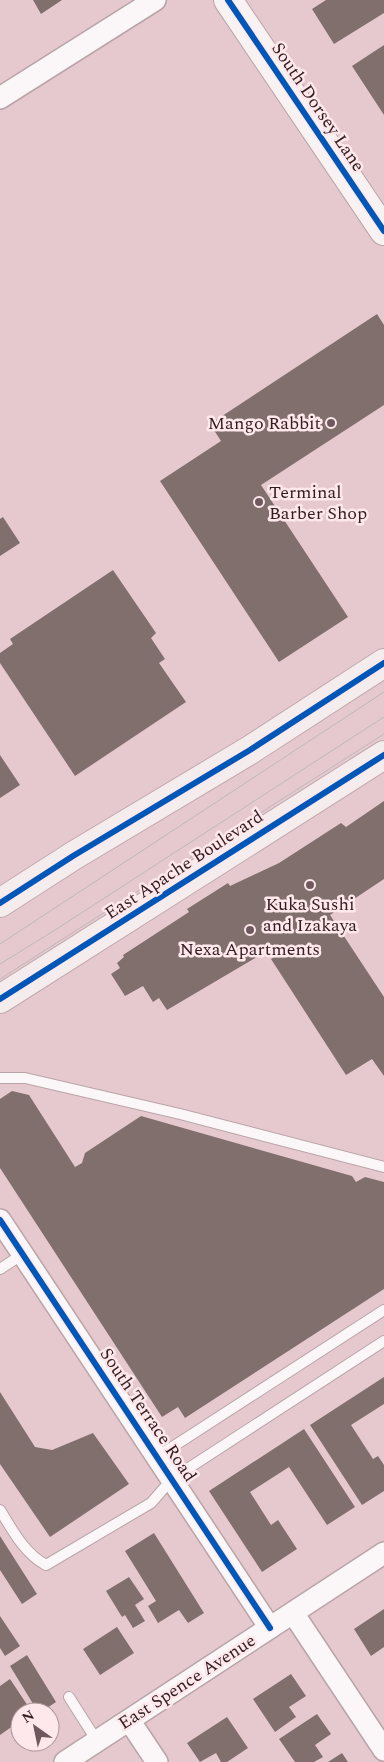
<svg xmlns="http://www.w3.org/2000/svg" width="384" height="1762" font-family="Spectral,serif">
<rect width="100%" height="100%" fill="#e6c9cf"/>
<path fill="#816f6e" d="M33 0H62L41 14Z
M326 0H384V13L334 44 312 9Z
M384 45V115L352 66Z
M377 314 384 325V405L261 485 348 617 279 662 160 481 221 441 210 424Z
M3 517 20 543 0 556V519Z
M113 570 156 633 151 638 165 659 159 663 186 702 75 776 0 663V653L13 644 10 639Z
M0 755 20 785 0 798Z
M384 801V879L330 915 384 997V1076L372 1059 346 1075 271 959 277 955 261 945 253 951 257 957 167 1010 159 998 153 1002 143 986 125 996 111 974 120 968 117 963 124 957 123 955 189 912 187 909 228 883 230 886 279 863 341 823 346 827Z
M12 1091 29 1095 75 1167 82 1163 85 1153 141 1116 352 1176 356 1182 365 1177 384 1182V1289L185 1418 178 1407 162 1417 0 1168V1099Z
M384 1377V1404L351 1425 373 1459 378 1456 384 1465V1491L362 1505 310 1425Z
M0 1392 35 1447 52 1450 93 1433 129 1484 50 1537 0 1464Z
M304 1429 355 1507 327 1525 289 1467 250 1492 271 1525 278 1520 297 1549 262 1572 209 1491Z
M154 1533 204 1613 188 1623 179 1610 158 1623 148 1606 156 1601 125 1551Z
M0 1536 37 1594 22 1604 0 1570Z
M129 1577 144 1599 135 1605 145 1621 133 1628 125 1615 122 1617 106 1591Z
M384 1609V1647L371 1656 354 1629Z
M0 1616 20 1646 5 1656 0 1648Z
M117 1627 134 1653 100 1675 83 1649Z
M27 1655 56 1702 41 1712H38L10 1666Z
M291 1674 306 1696 289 1707 296 1717 275 1732 253 1699Z
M10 1679 32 1712H20V1721L0 1735V1686Z
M317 1714 331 1734 315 1745 323 1757 314 1762H295L279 1739Z
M227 1717 248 1748 227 1762H221L216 1753 200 1762 187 1743Z
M342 1753 348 1762H328Z"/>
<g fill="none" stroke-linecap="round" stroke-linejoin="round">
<defs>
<path id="lane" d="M0 1078H25L180 1114 384 1167
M0 1269 23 1254
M157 1457 384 1310
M0 1510C13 1531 24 1553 46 1565L151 1503 172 1479 384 1341
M69 1697 97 1741"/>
<path id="street" d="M0 98 155 0
M0 1220 270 1628
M293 1613 384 1750
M129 1720 157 1762
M65 1762 384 1553"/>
<path id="secondary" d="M228 0 384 231"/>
<path id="primary" d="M0 903 73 856 250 750 384 663
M0 999 384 755"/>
</defs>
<use href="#lane" stroke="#b9a4a8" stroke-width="12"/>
<use href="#street" stroke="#b9a4a8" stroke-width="24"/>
<use href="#secondary" stroke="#b9a4a8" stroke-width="30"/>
<use href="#primary" stroke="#c0a9ad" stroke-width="30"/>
<use href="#lane" stroke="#fbf7f8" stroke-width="10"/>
<use href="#street" stroke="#fbf7f8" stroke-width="21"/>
<use href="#secondary" stroke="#f8f2f3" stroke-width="28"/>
<use href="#primary" stroke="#f5ecee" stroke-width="28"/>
<path stroke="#beb7b9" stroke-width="1" d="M0 944 384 692
M0 964 55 930 384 717
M0 979 384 734"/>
<defs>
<path id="cycleway" d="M228 0 384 231
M0 903 73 856 250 750 384 663
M0 999 384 755
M0 1220 270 1628"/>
</defs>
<use href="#cycleway" stroke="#fee8eb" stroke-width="9"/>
<use href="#cycleway" stroke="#0057b8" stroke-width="6"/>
</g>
<g fill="#70595e" stroke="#fee8eb" stroke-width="2">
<circle cx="331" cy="423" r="5"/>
<circle cx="259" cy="502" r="5"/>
<circle cx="310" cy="885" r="5"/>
<circle cx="250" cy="930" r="5"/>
</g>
<g text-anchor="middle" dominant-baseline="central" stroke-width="5" stroke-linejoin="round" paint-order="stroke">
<g font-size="18" fill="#301c21" stroke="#fee8eb">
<text transform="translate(318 107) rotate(56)">South Dorsey Lane</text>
<text transform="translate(184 865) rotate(-33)">East Apache Boulevard</text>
<text transform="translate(148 1415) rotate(56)">South Terrace Road</text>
<text transform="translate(187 1682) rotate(-33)">East Spence Avenue</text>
</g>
<g font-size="18" fill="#301c21" stroke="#fee8eb">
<text x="321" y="423" text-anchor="end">Mango Rabbit</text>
<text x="269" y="492" text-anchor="start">Terminal<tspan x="269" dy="21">Barber Shop</tspan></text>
<text x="310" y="904">Kuka Sushi<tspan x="310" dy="21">and Izakaya</tspan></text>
<text x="250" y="949">Nexa Apartments</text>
</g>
</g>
<g transform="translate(35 1727) rotate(327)"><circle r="24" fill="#fee8eb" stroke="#ac969a"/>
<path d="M0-4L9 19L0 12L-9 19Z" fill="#70595e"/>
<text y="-8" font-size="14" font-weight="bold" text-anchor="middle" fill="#301c21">N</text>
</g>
</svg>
